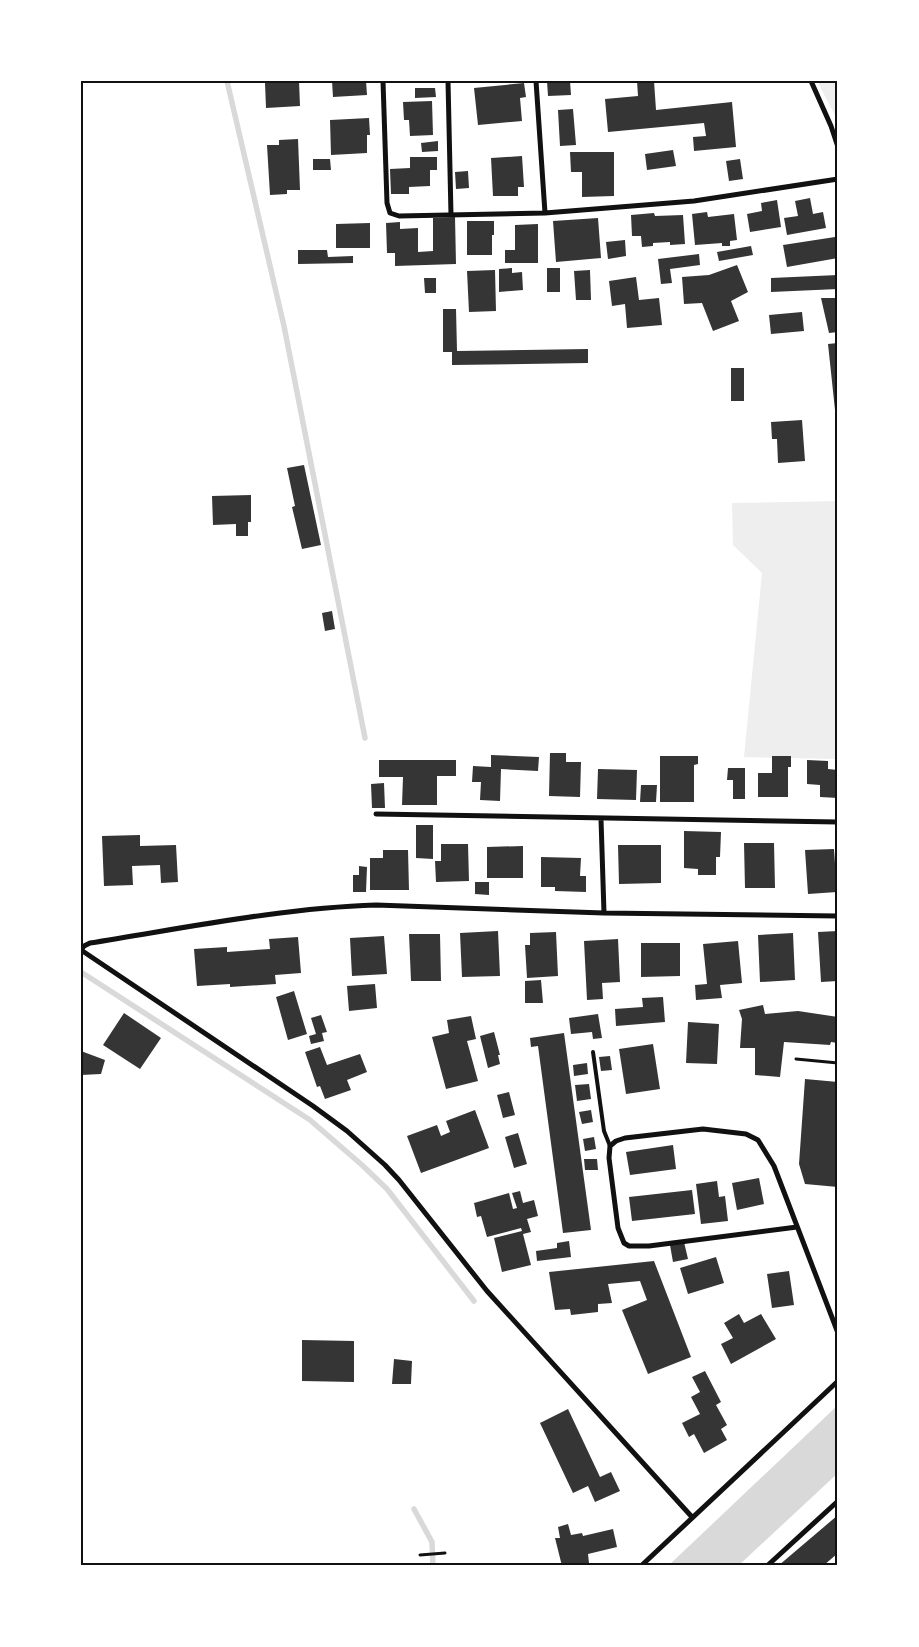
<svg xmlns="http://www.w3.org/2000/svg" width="919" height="1647" font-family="'Times New Roman',serif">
<rect width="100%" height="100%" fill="#fff"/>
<path fill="#eee" d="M817 81H834L838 89V121Z
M838 501V759L744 757 762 573 733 545 732 503Z"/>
<path fill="#d9d9d9" d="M838 1405V1473L738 1566H668Z"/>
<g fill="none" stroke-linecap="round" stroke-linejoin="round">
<path stroke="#d9d9d9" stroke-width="5.5" d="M227 81 284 326 365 738
M81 972 310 1120 362 1165 387 1189 474 1301
M414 1509 432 1542 433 1566"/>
</g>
<path fill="#353535" d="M299 81 300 106 266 108 265 83Z
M332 81H366L367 95 333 97Z
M547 81H570L571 95 548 96Z
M637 81H654L656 110 732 102 736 147 694 151 693 137 706 136 704 123 608 132 605 99 638 96Z
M524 83 526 97 520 98 522 121 478 125 474 88Z
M415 88H435L436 97 415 98Z
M432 101 433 135 410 136 409 120H404L403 102Z
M573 109 576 145 560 146 558 110Z
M369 118 370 135H367V153L331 155 330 120Z
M298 139 300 190H287V194L270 195 267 145H279V140Z
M438 141V151L422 152 421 143Z
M673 150 676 166 647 170 645 154Z
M570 152H614V196L582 197V172H571Z
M522 156 524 187H518V196H493L491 158Z
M410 157H437V170H430V186L409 187V194H391L390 169 410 168Z
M313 159H330L331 170H313Z
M740 159 743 179 729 181 726 161Z
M468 171 469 188 456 189 455 172Z
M810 198 813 214 823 212 826 228 787 235 784 218 798 216 795 201Z
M777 200 781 227 750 232 747 214 762 211 761 203Z
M707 212 708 217 734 214 737 240 730 241V246H722V243L695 245 692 214Z
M654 213 655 216 683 215 685 244 670 245V242L653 243V246L642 247 641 236H632L631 215Z
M455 217 456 264 395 266V253H387L386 223 400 222V229L418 228V252L433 251V218Z
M598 218 601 258 556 262 553 221Z
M467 221H494V235H492V255H467Z
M370 223V248H336V224Z
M538 224V263H505V250H515V225Z
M835 237 838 258 787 267 783 245Z
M625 240 626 256 608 259 606 242Z
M751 246 753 255 719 261 717 252Z
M298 250H327L328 257 353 256V263L298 264Z
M699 254 700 265 670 269 672 283 661 284 658 259Z
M737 265 748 292 731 301 739 321 713 331 702 303 684 304 682 277 709 275Z
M512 268V273L522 272 523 290 499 292V269Z
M547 268H560V292H547Z
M495 270 496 311 469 312 467 271Z
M590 270 591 300H576L574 271Z
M838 275V289L771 292V278Z
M636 277 639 300 659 298 662 325 627 328 625 304 612 306 609 281Z
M424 278H436V293H425Z
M821 298H838V332L829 333Z
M443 309H456L457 351 588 349V363L452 365V352H443Z
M802 312 804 331 771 334 769 315Z
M838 343V410H835L828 344Z
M731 368H744V401H731Z
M802 420 805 461 778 463 777 439H772L771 422Z
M304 465 321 545 302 549 292 507 295 506 287 468Z
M251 495V522H248V536H236V524L213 525 212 496Z
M332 611 335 629 325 631 322 613Z
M550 753H566V762H581L580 797 549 796Z
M491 755 539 757 538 771 501 769 500 801 480 800 481 782H472L473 766 491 767Z
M660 756H698V764L694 765V802H660Z
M772 756H791V767H788V797H758V773H772Z
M379 760H456V776H437V805H402L403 777H379Z
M807 760 828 761V769L838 770V798L820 797V785L807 784Z
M728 768H745V799H733V780H727Z
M598 769 637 770 636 800 597 799Z
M384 783 385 808H372L371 784Z
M641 785H657L656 802H640Z
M416 825H433V859L416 858Z
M684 831 721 832 720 857H716V875H698V869L684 868Z
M140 835V846L176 845 178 882 161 883 160 865 132 866 133 885 104 886 102 836Z
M744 843H774L775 888H745Z
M441 844H468L469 881 436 882 435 861H441Z
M618 845H661V883L619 884Z
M523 846V878H487V847Z
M834 849 837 892 808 894 805 850Z
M383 850H408L409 890H370V858H383Z
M541 857 581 858 580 876H586V892L555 891V887H541Z
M359 866 367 867 366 892H353V875H359Z
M475 882H489V895L475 894Z
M498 931 500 976 462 977 460 933Z
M838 931V981L821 982 818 932Z
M556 932 558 976 527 978 525 945H530V933Z
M793 933 795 980 760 982 758 935Z
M409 934H440L441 981H411Z
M384 936 387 974 352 976 350 938Z
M298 937 301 973 275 975 276 984 230 987V984L197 986 194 949 227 947V952L270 949 269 939Z
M618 939 620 982 602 983 603 999 587 1000 584 941Z
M738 941 742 983 720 985 722 998 696 1000 695 985 707 984 703 944Z
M641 943H680V976L641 977Z
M541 980 543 1003H525V981Z
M375 984 377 1008 349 1011 347 986Z
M294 991 307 1034 288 1040 276 997Z
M663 997 665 1022 616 1026 615 1009 643 1007 642 998Z
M763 1005 765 1014 798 1011 838 1017V1043L831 1042 830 1045 784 1042 780 1077 755 1075V1048H740L742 1019 739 1010Z
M124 1013 161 1038 140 1069 103 1045Z
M598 1014 602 1038 593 1039 592 1032 571 1034 569 1018Z
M321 1015 327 1032 322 1033 324 1041 311 1044 309 1036 316 1034 311 1018Z
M471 1016 476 1039 467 1041 478 1081 446 1089 432 1037 449 1033 447 1020Z
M688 1022 719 1024 717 1064 686 1063Z
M494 1032 500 1055H498L500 1064 488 1068 480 1036Z
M564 1033 591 1230 563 1233 538 1046 531 1047 530 1038Z
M653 1044 660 1089 626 1094 619 1049Z
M320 1047 327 1065 360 1054 367 1072 347 1080 351 1090 325 1099 320 1086 317 1087 305 1052Z
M81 1051 105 1060 101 1074 81 1075Z
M610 1056 612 1070 601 1071 599 1057Z
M587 1063 588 1074 574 1076 573 1065Z
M805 1079 838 1082V1187L805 1184 799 1164Z
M589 1084 591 1099 577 1101 575 1085Z
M509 1092 515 1115 503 1118 497 1095Z
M475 1110 489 1148 421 1173 407 1136 437 1125 441 1136 450 1132 446 1121Z
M591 1110 593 1122 582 1124 579 1112Z
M518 1133 527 1164 514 1168 505 1137Z
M594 1137 596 1149 585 1151 583 1139Z
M673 1145 676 1169 630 1175 626 1152Z
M584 1159H597L598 1170H585Z
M759 1178 764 1204 737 1210 732 1183Z
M717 1181 719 1197 725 1196 728 1221 701 1224 696 1184Z
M692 1190 695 1214 632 1221 629 1197Z
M520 1191 523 1203 534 1200 538 1216 527 1219 531 1232 523 1234 531 1265 502 1272 494 1238 522 1231 521 1228 487 1237 481 1216 477 1217 474 1203 509 1193 513 1209 517 1208 512 1193Z
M569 1241 571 1257 537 1261 536 1251 557 1248V1243Z
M684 1242 688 1259 673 1262 670 1245Z
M716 1257 724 1283 688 1294 680 1268Z
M654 1261 691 1357 648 1374 622 1310 647 1300 640 1281 608 1284 612 1303 598 1304V1312L571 1315 570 1309 555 1310 549 1272Z
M789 1271 794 1305 772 1308 767 1274Z
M739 1314 744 1323 761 1314 776 1339 731 1364 721 1344 733 1338 724 1323Z
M302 1340 354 1341V1382L302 1381Z
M394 1359 412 1361 411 1384H392Z
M705 1371 721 1402 716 1405 727 1425 721 1429 727 1440 704 1453 694 1434 689 1437 682 1423 700 1414 691 1397 700 1392 692 1377Z
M568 1409 600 1477 611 1472 620 1491 595 1502 588 1486 573 1493 540 1423Z
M838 1515V1553L823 1566H778Z
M568 1524 571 1535 582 1533 583 1536 613 1529 617 1547 588 1554 589 1563 576 1566H562L555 1538H560L558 1527Z"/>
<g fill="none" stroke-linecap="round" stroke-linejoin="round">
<path stroke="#111" stroke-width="3" d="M796 1059 838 1063
M420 1555 445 1553"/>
<path stroke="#111" stroke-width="4" d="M593 1052 604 1131 610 1146"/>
<path stroke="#111" stroke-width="5" d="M383 81 387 203 390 213 399 216 545 213 694 201 838 179
M448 81 451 215
M536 81 545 213
M811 81 831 126 838 147
M376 814 838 822
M601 819 604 913
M81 950 313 1106 347 1131 385 1165 399 1180 487 1291 692 1517
M81 950 84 946 90 943C185 928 281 908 376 905L604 913 838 916
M797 1227 649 1246H629L624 1243 618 1228 609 1158 610 1146 616 1141 625 1138 703 1129 746 1134 758 1140 774 1166 838 1333
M641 1566 838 1381
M767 1566 838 1501"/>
</g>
<rect width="919" height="1647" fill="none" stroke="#ffffff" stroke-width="165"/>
<rect x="82" y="82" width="754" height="1482" fill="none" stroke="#111" stroke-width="2"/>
</svg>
